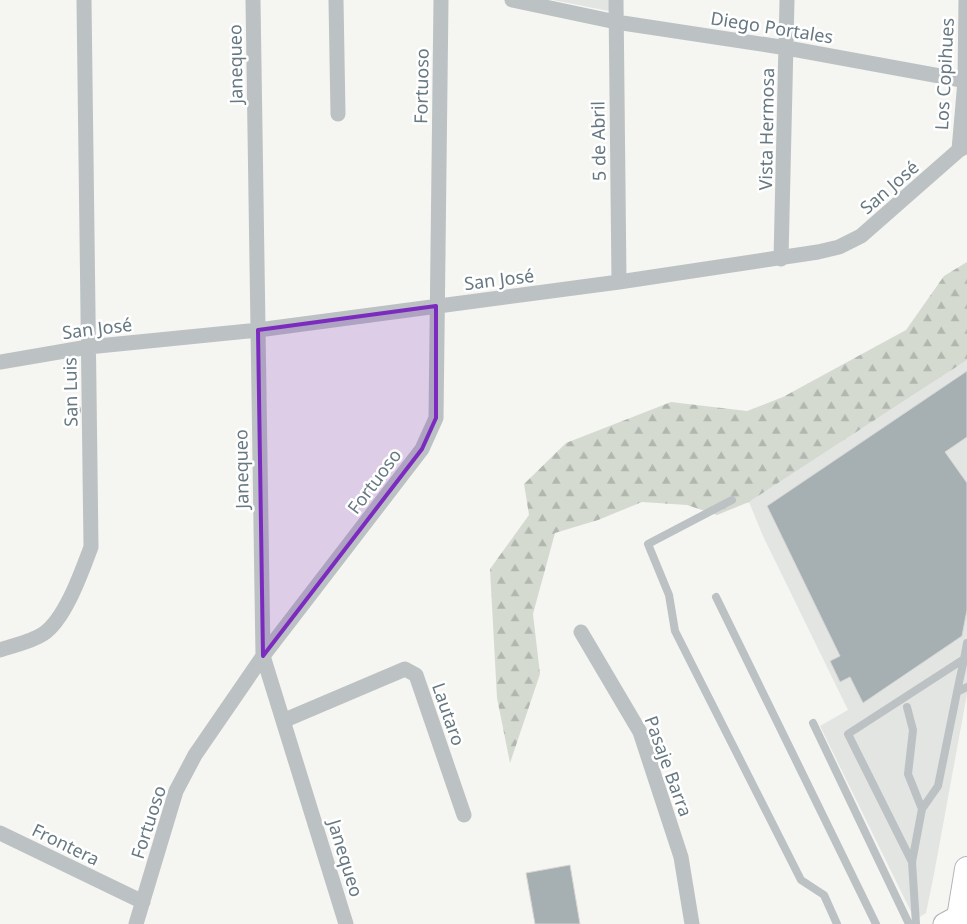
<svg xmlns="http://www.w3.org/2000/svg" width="967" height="924" font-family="'Noto Sans',sans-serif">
<defs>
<pattern id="forest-firs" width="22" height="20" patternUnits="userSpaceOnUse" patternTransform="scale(1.25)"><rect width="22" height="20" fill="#d5dad1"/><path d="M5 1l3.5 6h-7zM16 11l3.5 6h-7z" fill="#b1b6af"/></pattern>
</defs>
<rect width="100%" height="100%" fill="#f5f5f2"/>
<path fill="#e3e5e3" d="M553 0H609V11Z
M967 360V694L934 874 926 913 915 920 820 726 848 710 763 536 749 502Z"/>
<path fill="url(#forest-firs)" d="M967 262V360L749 502 717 515 687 505 642 502 598 520 555 533 533 614 540 674 510 763 497 698 490 569 529 515 524 484 566 443 671 402 747 411 783 397 906 330 944 276Z"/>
<path fill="#a6afb2" stroke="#d7d6d4" d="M967 371V437L945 452 967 483V610L962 636 863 703 850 677 840 682 830 661 840 656 767 506Z
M570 865 580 924H535L526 873Z"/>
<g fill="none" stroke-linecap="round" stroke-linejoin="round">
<defs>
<path id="secondary" d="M944 924 959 916"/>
<path id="primary" d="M958 924 967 869"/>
</defs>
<use href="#secondary" stroke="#aeb5b8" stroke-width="23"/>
<use href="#primary" stroke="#b0b5b8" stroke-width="26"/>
<path stroke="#bcc1c3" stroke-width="8" d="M732 500 648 544 669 595 675 631 801 880 824 895 837 924
M716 597 876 924
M964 659 967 643
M907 707 913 730 908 774 922 809
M813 723 909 924
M912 862 848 734 964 659 957 692
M916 924 912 862 922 809 938 786 957 692 967 687"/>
<path stroke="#bcc1c3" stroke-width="15" d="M253 0 263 656 346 924
M336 0 338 114
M512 0 616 22 787 48 967 81
M616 0 619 282
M959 150 965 81 966 0
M781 259 787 0
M0 362 88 347 258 330 619 282 818 252 839 247 861 236 959 150 967 146
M581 632 640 732 681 857 692 924
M0 650C14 645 31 642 43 634 65 620 82 571 91 547L84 0
M285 720 405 669 416 675 464 815
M0 833 143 902
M136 924 176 791 195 755 263 656 422 449 436 418 441 0"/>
<use href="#secondary" stroke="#fff" stroke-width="21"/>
<use href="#primary" stroke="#fff" stroke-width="24"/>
</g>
<circle fill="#a9b1a4" cx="74" cy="410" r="7"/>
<path fill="#7b2cbf" fill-opacity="0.2" stroke="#7b2cbf" stroke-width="4" stroke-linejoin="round" d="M436 306V418L422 449 263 656 258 330Z"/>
<g text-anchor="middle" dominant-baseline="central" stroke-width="5" stroke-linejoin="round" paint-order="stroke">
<g font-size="18" fill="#667881" stroke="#fff">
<text transform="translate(772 27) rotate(9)">Diego Portales</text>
<text transform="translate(235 64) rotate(-91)">Janequeo</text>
<text transform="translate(944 74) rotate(-87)">Los Copihues</text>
<text transform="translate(421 86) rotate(-89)">Fortuoso</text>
<text transform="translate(766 129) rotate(-89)">Vista Hermosa</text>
<text transform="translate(598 141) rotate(-91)">5 de Abril</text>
<text transform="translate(889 187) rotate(-41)">San José</text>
<text transform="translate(499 279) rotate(-7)">San José</text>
<text transform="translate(97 328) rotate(-7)">San José</text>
<text transform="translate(70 392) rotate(-91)">San Luis</text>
<text transform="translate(241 469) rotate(-91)">Janequeo</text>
<text transform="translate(374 481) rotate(-53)">Fortuoso</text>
<text transform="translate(449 714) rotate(71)">Lautaro</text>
<text transform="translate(669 766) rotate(70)">Pasaje Barra</text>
<text transform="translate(148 822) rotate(-72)">Fortuoso</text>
<text transform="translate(66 844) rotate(26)">Frontera</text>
<text transform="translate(346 858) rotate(73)">Janequeo</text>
</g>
</g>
</svg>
